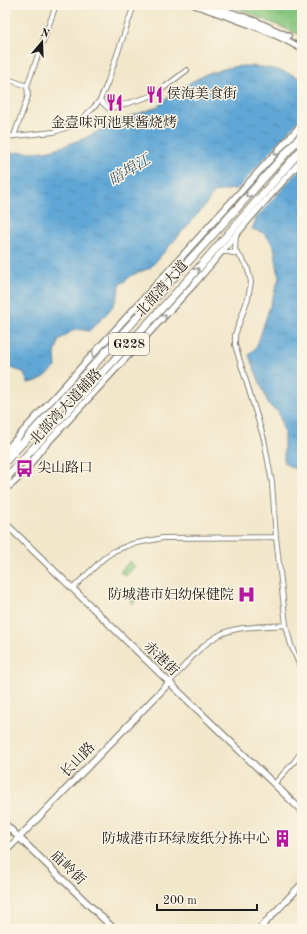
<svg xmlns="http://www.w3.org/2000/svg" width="307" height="934" font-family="'Old Standard TT','Noto Serif SC',serif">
<defs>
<pattern id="park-tufts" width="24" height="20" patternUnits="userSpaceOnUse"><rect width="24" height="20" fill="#87c67e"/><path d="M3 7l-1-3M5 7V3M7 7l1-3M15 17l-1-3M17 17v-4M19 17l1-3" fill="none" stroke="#74aa6c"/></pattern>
<pattern id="water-ripples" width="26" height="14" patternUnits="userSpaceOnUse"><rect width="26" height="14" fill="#60a7d6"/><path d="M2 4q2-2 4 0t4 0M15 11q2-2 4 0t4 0" fill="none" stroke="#4e87ad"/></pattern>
</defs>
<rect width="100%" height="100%" fill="#fcf5e5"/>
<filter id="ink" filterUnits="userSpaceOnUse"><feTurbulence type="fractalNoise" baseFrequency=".025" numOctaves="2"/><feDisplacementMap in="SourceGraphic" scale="8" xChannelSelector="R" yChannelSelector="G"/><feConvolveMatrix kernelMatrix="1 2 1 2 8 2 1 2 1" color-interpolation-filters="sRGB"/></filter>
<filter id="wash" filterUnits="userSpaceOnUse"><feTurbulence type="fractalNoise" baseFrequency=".012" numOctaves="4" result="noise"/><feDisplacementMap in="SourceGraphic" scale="16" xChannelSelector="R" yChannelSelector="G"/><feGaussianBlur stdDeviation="0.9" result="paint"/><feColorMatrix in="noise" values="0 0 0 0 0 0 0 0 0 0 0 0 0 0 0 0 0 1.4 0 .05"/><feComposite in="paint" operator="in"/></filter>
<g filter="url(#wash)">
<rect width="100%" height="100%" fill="#f1e7cb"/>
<path fill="#87c67e" stroke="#52714d" d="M130 561 135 566 126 576 120 572Z
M128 589 138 598 133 604 123 594Z"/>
<path fill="url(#park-tufts)" stroke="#52714d" d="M230 5H302V33L298 34Z"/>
<path fill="url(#water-ripples)" stroke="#3e6279" d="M245 66C265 66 284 70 302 79V473L284 463V432L278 411 272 408 268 403 249 355 257 346 279 278 274 246 264 233 252 229 258 214 256 202 234 189 215 192 204 207 150 268 132 275 124 282 121 283C118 287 119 291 118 295 114 309 99 321 89 331L75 329 59 340 55 354 56 367C47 375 41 382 28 383L23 372 5 366V153L45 151 61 147 85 138 115 122 157 107 180 88 206 74 231 67Z"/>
<path fill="#f1e7cb" d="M302 117V166L254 220 255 214 254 204 235 192Z"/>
</g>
<g filter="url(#ink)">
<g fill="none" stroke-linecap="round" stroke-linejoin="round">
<defs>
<path id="street" d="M5 78 27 86
M100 100 109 109 148 97 157 93 187 70
M14 136 28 96 27 86 56 5
M5 137 54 132 71 126 84 117 94 107 100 100 107 84 134 5
M236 235 235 250 247 266 251 282 248 298 235 335V345L264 439 272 483 276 537 286 625 291 645 302 671
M222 252H229L237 254
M72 589 104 558 114 551 132 544 163 538 276 537
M169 683C183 668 197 648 216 637 235 625 263 627 286 625
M274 784 294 762 302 751"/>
<path id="secondary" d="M195 5C232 18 269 29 302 49
M210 5 255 21 288 36
M8 448 302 124
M5 489C19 480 29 467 38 453L195 283 251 217 302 160
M5 523 302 811
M5 824 114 929
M5 852 169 683
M259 929 302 884"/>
<path id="highway" d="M5 451 19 444
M5 462 239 206 302 135
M5 479 195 272 302 149
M5 487 9 474"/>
</defs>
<use href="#street" stroke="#868274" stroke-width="6"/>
<use href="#secondary" stroke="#868274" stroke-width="8"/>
<use href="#highway" stroke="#868274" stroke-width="9"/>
<use href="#street" stroke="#fff" stroke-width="4"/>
<use href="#secondary" stroke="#fff" stroke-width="5.5"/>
<use href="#highway" stroke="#fff" stroke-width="7"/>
</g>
<defs><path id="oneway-chevron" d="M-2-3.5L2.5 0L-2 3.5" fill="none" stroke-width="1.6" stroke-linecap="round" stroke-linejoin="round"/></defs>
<g stroke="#999">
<use href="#oneway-chevron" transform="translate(276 153) rotate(132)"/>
<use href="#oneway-chevron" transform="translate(248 195) rotate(132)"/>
<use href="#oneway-chevron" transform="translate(197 270) rotate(-49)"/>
<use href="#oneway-chevron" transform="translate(164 317) rotate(-47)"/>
<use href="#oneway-chevron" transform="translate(94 355) rotate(132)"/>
</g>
</g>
<defs>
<symbol id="restaurant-bare" viewBox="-9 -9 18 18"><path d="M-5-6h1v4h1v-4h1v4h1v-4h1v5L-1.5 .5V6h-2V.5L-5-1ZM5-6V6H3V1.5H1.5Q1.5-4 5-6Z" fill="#b5179e" stroke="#fcf5e5" stroke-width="2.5" paint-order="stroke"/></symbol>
<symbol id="bus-bare" viewBox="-9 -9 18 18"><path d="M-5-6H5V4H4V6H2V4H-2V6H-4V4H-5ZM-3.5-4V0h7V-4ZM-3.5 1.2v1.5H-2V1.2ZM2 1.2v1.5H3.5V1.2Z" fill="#b5179e" stroke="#fcf5e5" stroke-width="2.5" paint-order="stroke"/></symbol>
<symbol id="hospital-bare" viewBox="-9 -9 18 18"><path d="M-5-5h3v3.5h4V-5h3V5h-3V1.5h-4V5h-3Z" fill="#b5179e" stroke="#fcf5e5" stroke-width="2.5" paint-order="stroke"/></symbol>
<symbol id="building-bare" viewBox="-9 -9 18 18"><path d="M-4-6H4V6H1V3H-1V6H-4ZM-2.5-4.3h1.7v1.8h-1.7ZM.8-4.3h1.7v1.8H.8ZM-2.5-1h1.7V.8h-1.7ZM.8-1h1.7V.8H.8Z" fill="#b5179e" stroke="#fcf5e5" stroke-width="2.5" paint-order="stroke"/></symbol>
</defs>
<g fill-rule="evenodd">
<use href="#restaurant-bare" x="142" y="82" width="25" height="25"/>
<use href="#restaurant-bare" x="102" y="90" width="25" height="25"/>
<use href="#bus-bare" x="12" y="456" width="25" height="25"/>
<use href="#hospital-bare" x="234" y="582" width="25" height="25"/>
<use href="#building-bare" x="270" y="826" width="25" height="25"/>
</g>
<g text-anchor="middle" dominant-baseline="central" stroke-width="3" stroke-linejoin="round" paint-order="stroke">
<rect fill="#fcf5e5" stroke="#5f5d58" stroke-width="1" x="109" y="333" width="40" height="22" rx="3"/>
<g font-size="13" font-weight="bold" fill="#1c1c1c">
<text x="129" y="344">G228</text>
</g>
<g font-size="14" fill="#1c1c1c" stroke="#fcf5e5" text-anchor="start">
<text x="167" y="94">侯海美食街</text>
<text x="114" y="123" text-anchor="middle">金壹味河池果酱烧烤</text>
<text x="37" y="468">尖山路口</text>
<text x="234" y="595" text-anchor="end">防城港市妇幼保健院</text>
<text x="270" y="839" text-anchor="end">防城港市环绿废纸分拣中心</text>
</g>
<g font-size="14" fill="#1c1c1c" stroke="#fcf5e5">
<text transform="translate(162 289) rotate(-48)">北部湾大道</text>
<text transform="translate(66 407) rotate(-47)">北部湾大道辅路</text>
<text transform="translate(161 659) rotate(44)">赤港街</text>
<text transform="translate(78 760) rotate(-46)">长山路</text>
<text transform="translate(68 868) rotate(44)">庙岭街</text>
</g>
<g font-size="15" font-style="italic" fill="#3b5b70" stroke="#fcf5e5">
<text transform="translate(130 171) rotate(-31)">暗埠江</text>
</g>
</g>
<rect width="307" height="934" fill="none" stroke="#fcf5e5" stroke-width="20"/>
<g transform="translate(42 42) rotate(19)" stroke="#fcf5e5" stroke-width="3" paint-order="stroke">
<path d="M0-3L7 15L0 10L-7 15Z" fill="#1c1c1c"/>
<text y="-6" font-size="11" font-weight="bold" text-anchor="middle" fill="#1c1c1c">N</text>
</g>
<path d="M157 904v6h100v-6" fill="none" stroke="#1c1c1c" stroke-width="2"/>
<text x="163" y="904" font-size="12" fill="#1c1c1c" stroke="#fcf5e5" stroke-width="3" paint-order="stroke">200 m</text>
</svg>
